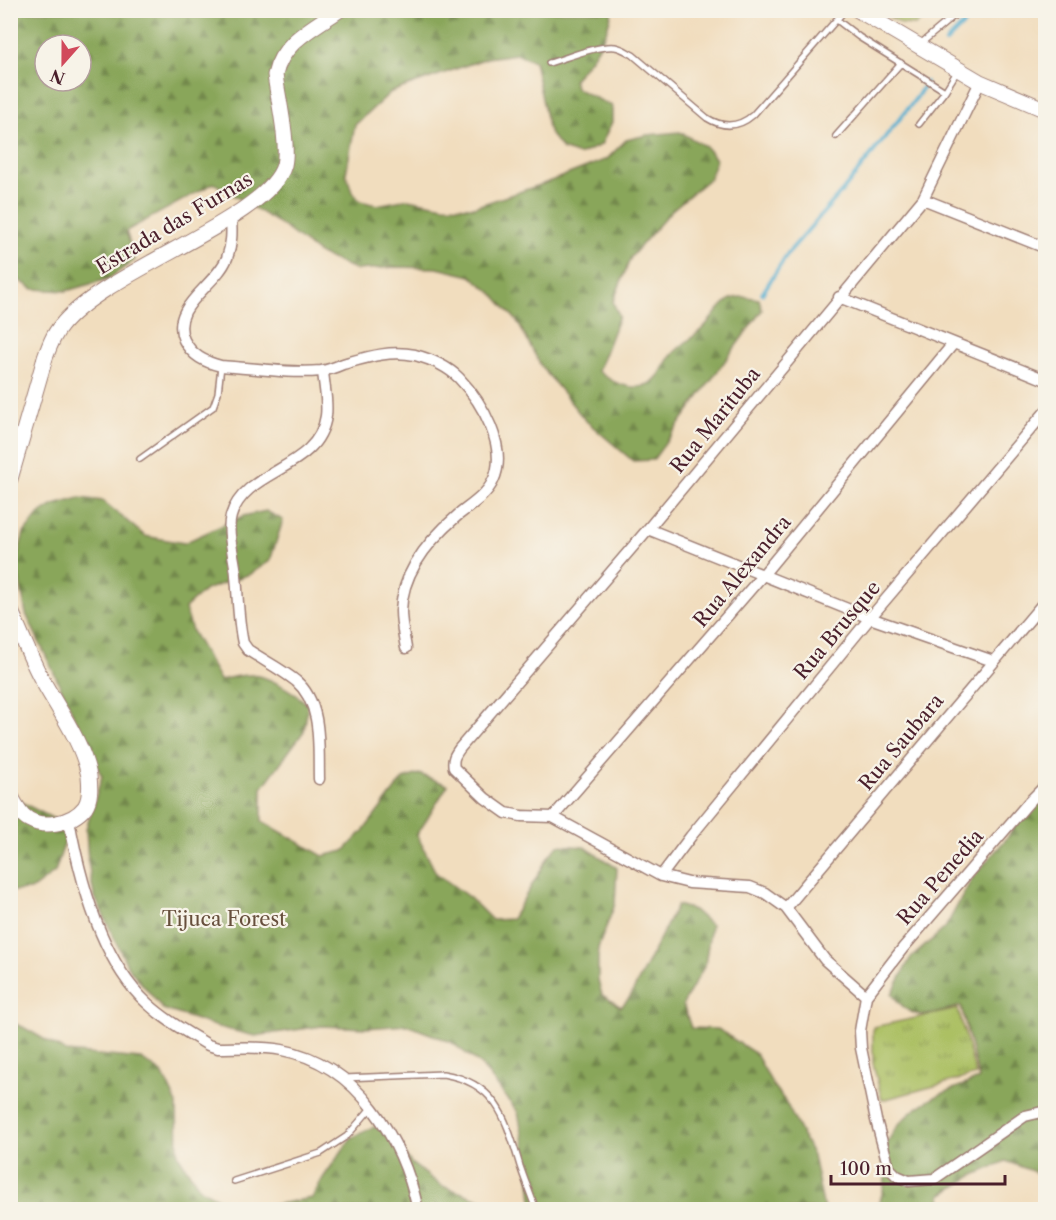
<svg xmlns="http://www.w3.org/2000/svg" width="1056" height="1220" font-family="'Libre Caslon Text',serif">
<defs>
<pattern id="grass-tufts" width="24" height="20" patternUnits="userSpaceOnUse" patternTransform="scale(1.5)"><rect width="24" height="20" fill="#acc064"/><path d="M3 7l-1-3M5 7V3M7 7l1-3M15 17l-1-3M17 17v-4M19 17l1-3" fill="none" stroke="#8e9b53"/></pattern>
<pattern id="forest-firs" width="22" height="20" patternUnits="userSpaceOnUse" patternTransform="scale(1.5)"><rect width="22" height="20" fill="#89a65a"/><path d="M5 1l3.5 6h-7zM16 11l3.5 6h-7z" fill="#72874b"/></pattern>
</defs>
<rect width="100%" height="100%" fill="#f7f3e8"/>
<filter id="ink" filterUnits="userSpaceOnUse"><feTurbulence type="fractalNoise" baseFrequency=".0167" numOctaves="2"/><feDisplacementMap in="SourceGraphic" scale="12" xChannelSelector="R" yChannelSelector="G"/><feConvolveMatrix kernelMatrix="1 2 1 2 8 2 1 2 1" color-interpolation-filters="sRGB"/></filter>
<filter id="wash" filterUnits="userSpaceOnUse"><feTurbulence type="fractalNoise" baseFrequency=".008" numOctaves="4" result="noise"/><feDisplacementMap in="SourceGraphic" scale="24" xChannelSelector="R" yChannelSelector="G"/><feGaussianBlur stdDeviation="1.35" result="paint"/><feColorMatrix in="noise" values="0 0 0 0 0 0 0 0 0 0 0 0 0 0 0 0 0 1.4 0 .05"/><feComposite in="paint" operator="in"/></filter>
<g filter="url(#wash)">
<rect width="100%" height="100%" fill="#f1ddbe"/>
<path fill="url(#grass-tufts)" stroke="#7b7048" stroke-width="1.5" d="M879 11H932L915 25 902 24Z
M958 1009 976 1075 882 1100 873 1063V1027Z"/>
<path fill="url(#forest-firs)" stroke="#6a6242" stroke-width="1.5" fill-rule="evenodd" d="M10 11H612C605 43 594 56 573 80L577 89 612 106V122L601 145 579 155 562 149 549 132 534 61 516 54 487 58 391 92 355 125 346 173 352 192 360 201 377 205 408 199 444 206 474 207 543 184 607 159 626 140 647 135 680 132 705 146 716 159 710 178 672 210 631 257 613 302 619 316 598 371C615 385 642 397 659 375 663 369 666 361 671 356 680 345 693 338 703 328 724 307 723 291 759 299L762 310 653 460 633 461 585 420 541 366 517 321 493 294 471 276 437 268 395 267 357 270 320 254 280 224 214 183 126 231 135 260 108 279 66 291 33 289 11 275ZM45 45H81V81H45Z
M80 498 103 501 145 536 184 543 243 516 266 511 283 520 270 561 250 574 205 590 185 608 192 631 220 680C229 678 239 675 249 675 267 674 296 693 308 705L304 731 262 788V821L323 856 344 851 364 830 403 779 419 774 448 785 417 835 436 873 470 898 492 920 512 919 549 856 558 845 585 847 617 868 615 904 598 948V980L602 995 621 1007 630 997 677 905 694 910 711 925 705 965 683 1004 691 1028 718 1029 756 1054 774 1087 785 1101 813 1156 824 1209H533L528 1162 518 1112 481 1065 451 1042 407 1025 366 1028 322 1026 255 1036 218 1027 163 1009 128 967 94 895 88 862 86 829 102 776 84 744 71 709 26 614 16 562 24 533 39 514 54 505Z
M1045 786V1176L1006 1161 974 1175 941 1195 943 1209 877 1210C880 1200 885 1188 885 1178 886 1170 881 1163 883 1156 895 1109 939 1094 979 1079L961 1006C928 1015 915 1025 892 994L910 959 945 928 973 877 1007 838 1040 790Z
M11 797 62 823 65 841 55 872 31 890 11 891Z
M10 1022 23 1027 66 1052 141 1059 162 1073 177 1104 178 1155 200 1189 238 1209H11Z
M373 1127 384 1130 397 1143 411 1163 442 1186 508 1209 244 1210 312 1198 323 1178 351 1138Z"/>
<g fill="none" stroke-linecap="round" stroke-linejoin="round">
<path stroke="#4fabcd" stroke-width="4" d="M946 42 978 10
M762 294 788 253 844 189 917 97 926 82"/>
</g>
</g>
<g filter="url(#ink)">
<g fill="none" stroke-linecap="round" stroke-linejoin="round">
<defs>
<path id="service" d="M837 20 859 37 945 91 919 124
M919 45 961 10
M549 63C567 58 597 45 615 47 622 48 627 52 633 55L707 118C723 128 738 128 753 115L845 10
M945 91 958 70
M836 136 901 63
M140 459 213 407 218 393 221 366
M344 1078 443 1074C498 1083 506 1120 520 1166 525 1181 531 1195 536 1210
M234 1181 321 1153 347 1136 371 1108"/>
<path id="minor" d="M923 199 1046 248
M231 217C232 232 232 244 227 258 216 286 169 306 184 340 192 356 205 362 221 366 254 368 289 374 321 371 329 370 336 367 343 364 368 357 389 350 415 355 430 359 448 367 459 378 482 402 509 448 493 481 486 496 469 506 457 516 429 540 402 572 401 611 401 623 404 636 406 648
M839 297 1046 380
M648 529 870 618 993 661
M319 779C318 747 323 704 296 681 281 669 263 660 248 650L243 643C238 621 238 598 236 575 235 558 226 532 231 516 245 468 318 471 326 416 328 402 324 385 323 371
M1046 785 1029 802 903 948 866 996 860 1031 861 1048 876 1120 889 1168 897 1176 909 1181 934 1179 1025 1116 1046 1111
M553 817 762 576 953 344
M69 820C80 880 101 961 147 1003 165 1020 187 1032 208 1045L218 1048C238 1048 262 1046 282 1050 358 1064 403 1140 418 1210
M661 876 691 836 870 618 1046 411
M786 908 1046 600
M866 996 825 960 786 908 765 893 750 887 689 883 661 876 553 817 521 816 506 813 485 798 454 768C452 759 455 755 460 748L648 529 923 199 980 82"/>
<path id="secondary" d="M858 10 980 82 1046 110
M10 479 45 358C49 347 53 335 61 326 104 271 269 219 284 165 289 144 278 98 275 75 282 42 313 28 339 10
M10 609C20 631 29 655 40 676 57 708 82 740 89 776 90 786 91 798 85 807 72 824 39 831 23 815 18 810 14 802 10 795"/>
</defs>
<use href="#service" stroke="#9e7e74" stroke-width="8"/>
<use href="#minor" stroke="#9e7e74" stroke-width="13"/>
<use href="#secondary" stroke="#9e7e74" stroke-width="17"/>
<use href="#service" stroke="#fff" stroke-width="5"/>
<use href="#minor" stroke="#fff" stroke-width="10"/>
<use href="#secondary" stroke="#fff" stroke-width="15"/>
</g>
</g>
<g text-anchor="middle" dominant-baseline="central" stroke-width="4.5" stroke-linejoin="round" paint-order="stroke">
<g font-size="20" fill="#4a1f2b" stroke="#f7f3e8">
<text transform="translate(174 223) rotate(-31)">Estrada das Furnas</text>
<text transform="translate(715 420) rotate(-51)">Rua Marituba</text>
<text transform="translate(742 571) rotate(-50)">Rua Alexandra</text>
<text transform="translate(837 630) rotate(-50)">Rua Brusque</text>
<text transform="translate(901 742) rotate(-50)">Rua Saubara</text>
<text transform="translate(940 877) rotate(-49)">Rua Penedia</text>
</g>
<g font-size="20" fill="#674f3c" stroke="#f7f3e8">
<text x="224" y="919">Tijuca Forest</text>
</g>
</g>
<rect width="1056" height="1220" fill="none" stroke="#f7f3e8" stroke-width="36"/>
<g transform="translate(63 63) rotate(201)"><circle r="28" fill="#f7f3e8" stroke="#b29e9c" stroke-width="1.5"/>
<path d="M0-4.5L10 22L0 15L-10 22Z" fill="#d1495b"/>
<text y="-9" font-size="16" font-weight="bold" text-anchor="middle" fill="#4a1f2b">N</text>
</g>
<path d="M831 1175v9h174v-9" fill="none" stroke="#4a1f2b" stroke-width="3"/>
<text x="840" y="1175" font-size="18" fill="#4a1f2b" stroke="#f7f3e8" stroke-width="4.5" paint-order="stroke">100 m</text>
</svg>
